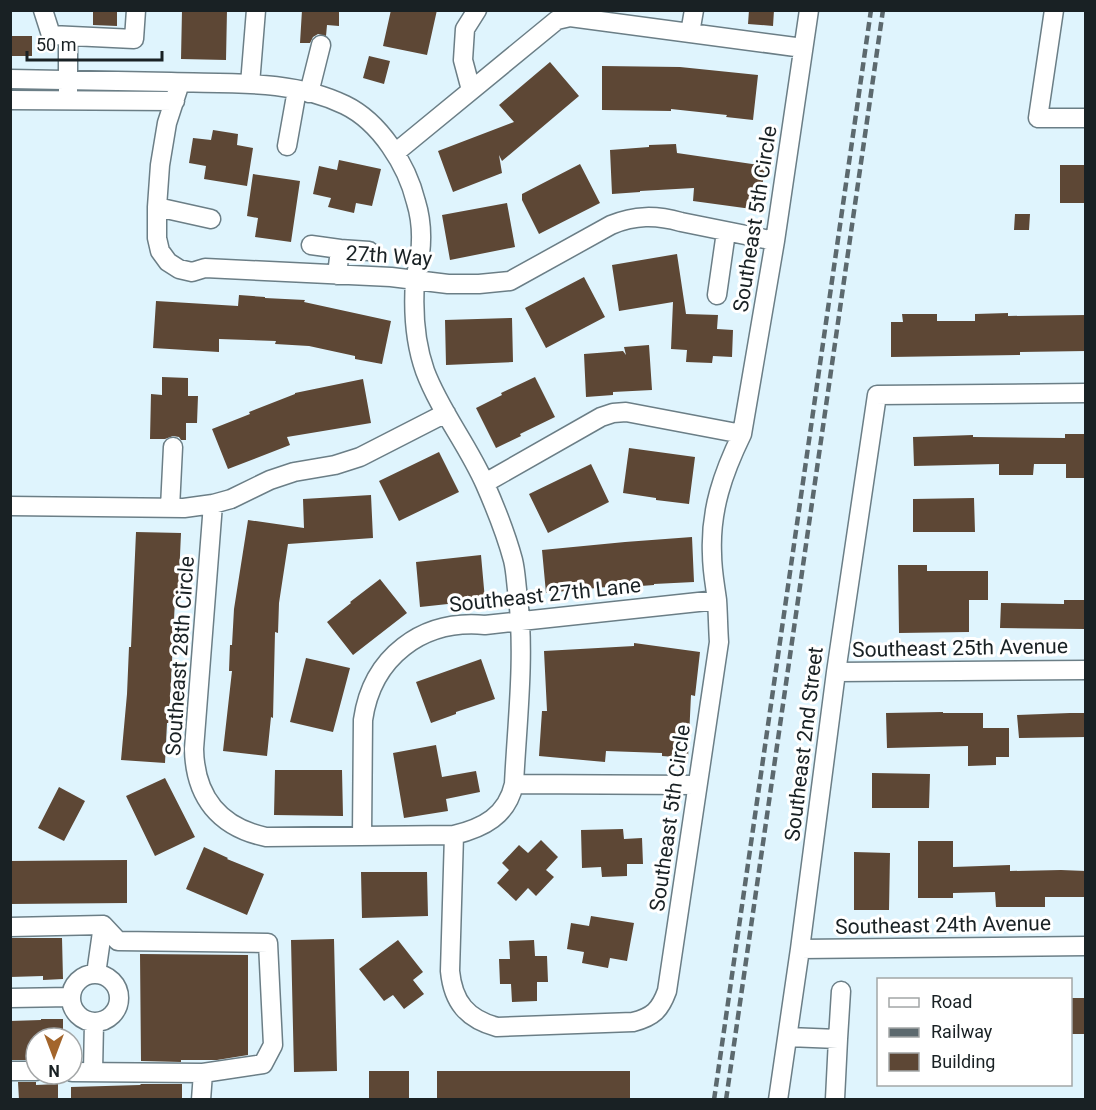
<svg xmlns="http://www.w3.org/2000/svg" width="1096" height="1110" font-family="Roboto,sans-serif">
<rect width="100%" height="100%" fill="#dff4fd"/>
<path fill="#5d4735" d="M93 10H117V26L93 25Z
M182 10H227L226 60 181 59Z
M302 10H339V26L327 25 326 36 318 34 313 37 310 43H300Z
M391 10H437L427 55 383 46Z
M749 10H774L773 26 748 24Z
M10 36H32V56H10Z
M369 56 390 61 384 84 363 78Z
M550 62 579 96 502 161 499 155 502 173 453 192 438 151 514 122 499 105Z
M602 66 680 67 758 75 753 120 726 117 727 115 671 109V111L602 110Z
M213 130 238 134 237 145 253 148 247 186 204 179 206 166 189 163 193 138 211 140Z
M676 144 677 153 765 166 759 210 693 201 694 188 640 191V192L612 194 610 150 649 147V145Z
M339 160 381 169 372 206 356 203 354 213 328 207 331 198 313 194 319 166 337 170Z
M580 164 600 203 539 234 522 200V194Z
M1060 165H1086V203H1060Z
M253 174 300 181 291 242 255 237 258 218 247 216Z
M507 203 515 247 450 260 442 215Z
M1015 214H1030L1029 230H1014Z
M677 254 686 314 718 315 717 329 733 330 732 357 713 356 712 363 686 362 687 350 671 349 673 302 619 311 612 265Z
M584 277 605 317 546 348 525 308Z
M239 295 265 297V298L305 300 304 302 391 321 382 364 355 359V356L309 346 275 344 276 341 219 339V352L153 348 156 301 238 306Z
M1008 313V316L1086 315V351L1020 352V355L891 357V322H903L902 314H937V321H975V314Z
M512 318 513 362 446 365 445 320Z
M649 345 652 390 613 392V395L586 397 584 354 623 351 626 355 624 347Z
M162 377 188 378V396H198L197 423H186V440H181L179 437 173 436 165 439H150L151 394 162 395Z
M535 377 555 417 520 434 521 436 496 448 476 408 502 395 501 393Z
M363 379 371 423 287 437 290 445 228 469 212 429 250 414 249 412 295 394V393Z
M1065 434H1086V478H1066V464H1034L1033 475H999V464L914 466 913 437 973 435V437L1065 438Z
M629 448 695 457 689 504 656 500V498L623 493Z
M439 452 459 492 399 521 379 481Z
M591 464 609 502 548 533 529 494Z
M371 495 373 538 288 544 279 603 278 633 275 632 273 718 271 717 267 756 223 751 232 671H229L230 645H232L234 609 248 520 304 528 303 499Z
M974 498 975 532H913V499Z
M136 532 181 533 178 600 175 599 169 723H167L165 763 121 760 127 694 129 647H131Z
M692 537 694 582 654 584V585L627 587V585L546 593 542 550 625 542Z
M481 555 485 600 420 607 416 562Z
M898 565H927V571H988V600H969V632L899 633Z
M380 579 407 613 353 655 327 622 351 603 350 602Z
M1064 600H1086V629L1000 628 1001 603 1064 604Z
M634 643 700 652 695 696 691 695 688 758 662 756V753L606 751 605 762 539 756 542 711H547L544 651 634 646Z
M306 658 350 668 333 732 290 722Z
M481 659 495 699 456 712V714L431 723 416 682Z
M943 712V713H983V728H1009V757H996V765L968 766V746L887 748 886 713Z
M1070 713H1086V737L1019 738 1017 715Z
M436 745 442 777 476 771 480 792 446 799 448 811 404 818 393 753Z
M275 770H342L343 816 274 815Z
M872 773 930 774 929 808H872Z
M165 778 195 837 155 856 126 796Z
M59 787 85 801 64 841 38 828Z
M623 829 624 839 642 838 643 864H627V876L602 877 601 867 582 868 581 830Z
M541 840 558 857 546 870 554 877 536 896 528 888 516 901 497 883 509 870 502 863 519 845 528 853Z
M918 841H953V867L1010 865V871L1061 870 1086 871V897H1045V907H996L995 892 953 893V898H918Z
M204 847 228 858 227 859 264 874 247 915 186 889Z
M854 852 890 853 889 910H854Z
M127 860V903L10 904V861Z
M361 872H427L428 916 362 918Z
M591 916 634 923 627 961 610 958 608 968 582 963 584 952 567 949 571 923 589 926Z
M10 938H62L63 979 43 980V976L10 977Z
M334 939 337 1071 294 1072 291 940Z
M398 940 423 972 413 980 424 994 404 1009 393 995 384 1001 359 969Z
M534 940 535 956H547L548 982H537V1001L512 1002 511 984H500L499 959H510L509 941Z
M140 954 248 955V1055L217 1060H181V1062L141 1061Z
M1072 998H1086V1034H1071Z
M41 1019H63V1038H36V1060H10V1021L41 1020Z
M369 1071H409V1100H369Z
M437 1071H630V1100H437Z
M18 1082H36V1085L58 1084V1100H19Z
M141 1084H182V1100H71V1087L140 1085Z"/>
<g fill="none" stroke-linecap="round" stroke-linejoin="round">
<defs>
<path id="minor" d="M43 10 51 35 134 39 136 10
M1054 10 1038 118H1086
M690 33 694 10
M68 36V91
M10 79C64 80 118 81 171 82 229 84 292 79 345 105 380 122 407 165 416 202 421 218 422 238 420 255 419 264 416 272 415 281 413 311 415 343 425 371 440 411 468 445 485 484 496 509 506 534 513 560 516 572 516 585 518 597 525 659 517 722 514 784 507 816 483 828 454 835L266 837C219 827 195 797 194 749L213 504
M180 83 167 123 160 165 157 207V238L160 251 168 262 179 269 192 272 205 268 391 277 448 284H479L510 281 611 225C635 215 656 215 681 222L775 241
M250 84 256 10
M471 90 463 60 465 29 477 10
M309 93 321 45
M10 100 175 101
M287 146 297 90
M395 153 557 20 570 17 803 48
M157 207 211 219
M311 245 340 249
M337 275 340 249 369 251
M717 295 726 232
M485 483 601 417 613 413 626 412 742 434
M10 506 184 508 213 504 231 499 270 480 294 472 335 465 360 457 446 413
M170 508 173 447
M836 672 1086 670
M514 784 697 785
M454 835 450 971C453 1002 467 1019 497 1027L633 1022C653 1017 660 1010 667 991L719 642C718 628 718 614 717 600 715 585 712 570 712 554 710 510 723 473 742 434L775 241 809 10
M362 836 363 720C372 657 422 619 485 625L717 600
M10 927 103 925 118 941 268 943 273 1045 263 1064 203 1073 72 1072
M800 949 1086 946
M96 974 103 925
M71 998a24 24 0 1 1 48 0a24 24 0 1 1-48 0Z
M10 998 71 997
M788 1037 838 1039 835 1099
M838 1039 841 991
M10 1071H36
M93 1072 94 1022
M201 1100 203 1073
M778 1100 800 949 836 672 877 395 1086 393"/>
</defs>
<use href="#minor" stroke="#6b7e86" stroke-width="21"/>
<use href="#minor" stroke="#fff" stroke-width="18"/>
<path stroke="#5c696e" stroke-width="4.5" stroke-dasharray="9 4.5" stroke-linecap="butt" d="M714 1100 871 10
M726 1100 883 10"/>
</g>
<g text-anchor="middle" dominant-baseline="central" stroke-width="6" stroke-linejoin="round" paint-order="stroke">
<g font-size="21" fill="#192124" stroke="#fff">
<text transform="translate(755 219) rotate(-81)">Southeast 5th Circle</text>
<text transform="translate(389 256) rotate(4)">27th Way</text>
<text transform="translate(545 595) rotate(-6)">Southeast 27th Lane</text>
<text transform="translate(960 648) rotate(-1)">Southeast 25th Avenue</text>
<text transform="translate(180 656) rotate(-86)">Southeast 28th Circle</text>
<text transform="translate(804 744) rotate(-83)">Southeast 2nd Street</text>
<text transform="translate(670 818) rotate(-82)">Southeast 5th Circle</text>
<text transform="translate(943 925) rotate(-1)">Southeast 24th Avenue</text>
</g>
</g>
<rect width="1096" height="1110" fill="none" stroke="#192124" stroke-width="24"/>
<rect x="877" y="978" width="195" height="108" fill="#ffffff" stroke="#a3a6a7" stroke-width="1.5"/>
<rect x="889" y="998" width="30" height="9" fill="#ffffff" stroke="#a3a6a7" stroke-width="1.5"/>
<text x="931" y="1008" font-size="18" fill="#192124">Road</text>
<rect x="889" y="1028" width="30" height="9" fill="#5c696e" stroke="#a3a6a7" stroke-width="1.5"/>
<text x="931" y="1038" font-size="18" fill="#192124">Railway</text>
<rect x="889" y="1053" width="30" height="18" fill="#5d4735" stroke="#a3a6a7" stroke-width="1.5"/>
<text x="931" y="1068" font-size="18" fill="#192124">Building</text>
<g transform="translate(54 1056) rotate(180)"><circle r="28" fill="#ffffff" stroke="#a3a6a7" stroke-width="1.5"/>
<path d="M0-4.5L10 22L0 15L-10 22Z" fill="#a3652b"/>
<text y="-9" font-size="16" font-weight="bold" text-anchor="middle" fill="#192124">N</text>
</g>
<path d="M27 51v9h135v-9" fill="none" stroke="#192124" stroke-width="3"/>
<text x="36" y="51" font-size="18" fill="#192124" stroke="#ffffff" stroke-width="4.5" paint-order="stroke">50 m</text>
</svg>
